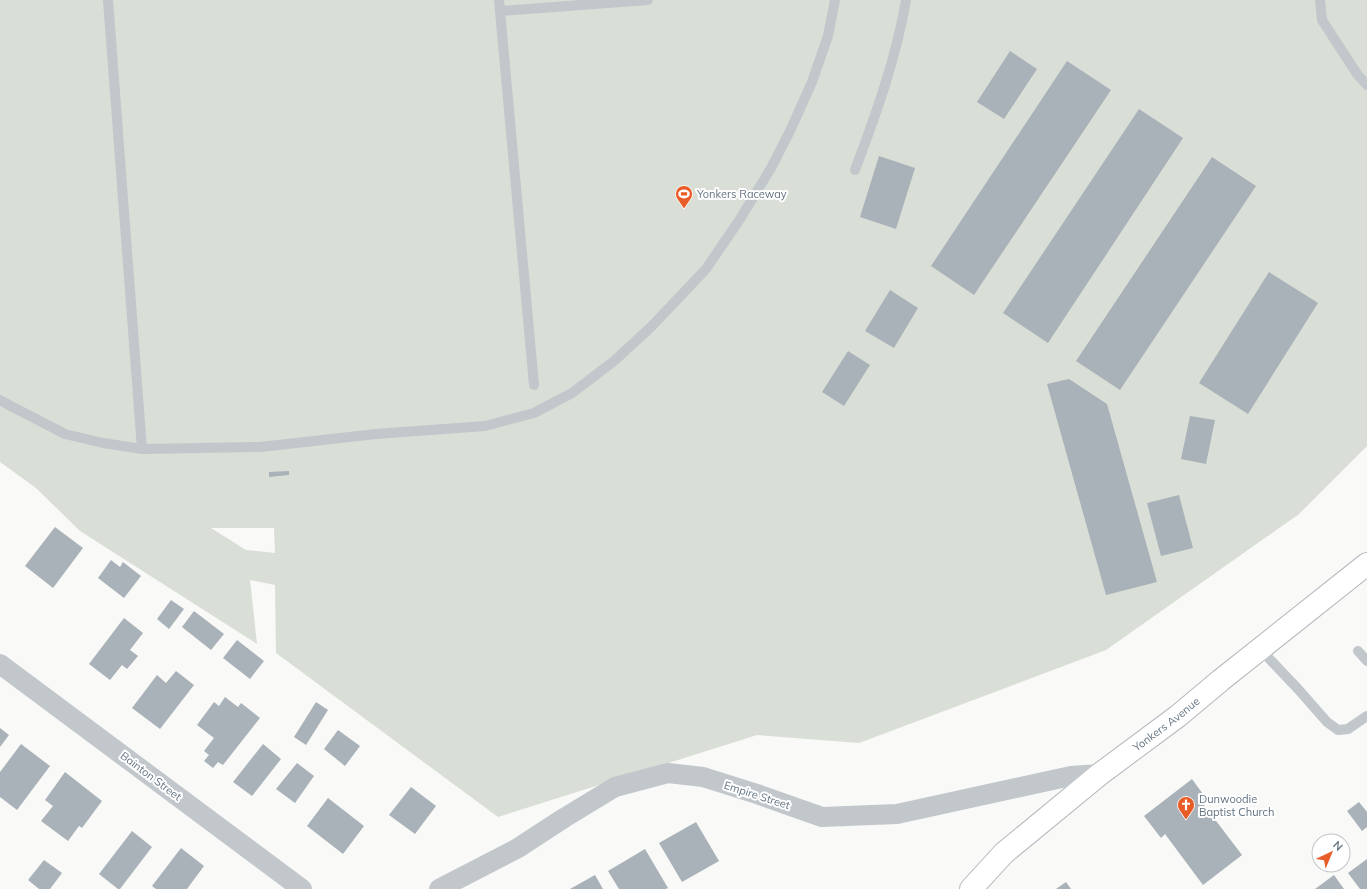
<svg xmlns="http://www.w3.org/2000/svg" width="1367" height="889" font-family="Mulish,sans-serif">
<rect width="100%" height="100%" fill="#f9f9f7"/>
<path fill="#d9ded6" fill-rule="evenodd" d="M0 0H1367V446L1299 514 1106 650 859 743 757 735 498 817 276 653 275 585 250 580 257 644 80 531 36 488 0 462ZM211 528H274L275 553 246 550Z"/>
<path fill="#a9b2b9" d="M1010 51 1037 69 1004 119 977 102Z
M1067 61 1111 90 974 295 931 266Z
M1139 109 1183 138 1048 343 1003 313Z
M879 156 915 168 896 229 860 217Z
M1212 157 1256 186 1120 390 1076 361Z
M1269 272 1318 303 1248 414 1199 383Z
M890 290 918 308 894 348 865 331Z
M848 351 870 365 844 406 822 392Z
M1069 379 1107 404 1157 582 1106 595 1047 384Z
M1190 416 1215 420 1206 464 1181 459Z
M289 471V475L269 477V472Z
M1179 495 1193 548 1161 556 1147 503Z
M55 527 83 548 53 588 25 566Z
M111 560 120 567 123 562 141 576 124 598 98 578Z
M171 600 184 609 169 629 157 619Z
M194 611 224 634 211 650 182 627Z
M124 618 143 633 130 650 138 656 127 669 122 665 110 680 89 664Z
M237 640 264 661 250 679 223 658Z
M176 671 194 685 160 729 132 708 157 675 166 683Z
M225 697 238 707 241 703 260 718 223 765 218 762 213 768 204 761 209 755 204 751 214 738 197 725 214 702 219 706Z
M316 702 328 710 306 745 294 737Z
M0 728 9 735 0 747Z
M338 730 360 746 345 766 324 749Z
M21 744 50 766 17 810 0 797V772Z
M263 744 281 759 252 796 233 782Z
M297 763 314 776 295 803 276 789Z
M65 772 102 801 82 828 79 826 68 841 41 821 53 806 45 800Z
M1192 779 1208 801 1204 805 1242 855 1203 885 1165 834 1161 838 1144 816Z
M411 787 436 806 415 834 389 815Z
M328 798 364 826 343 854 307 826Z
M1359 802 1367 812V827L1362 831 1347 811Z
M696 822 719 861 682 882 659 843Z
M132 831 152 847 120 889H118L99 874Z
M181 848 204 866 187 889H156L152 886Z
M645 849 668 888 666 889H619L608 871Z
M1367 859V889H1360L1348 873Z
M44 860 62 873 50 889H39L28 880Z
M595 875 603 889H570Z
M1334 875 1344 889H1315Z
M1066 882 1071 889H1056Z"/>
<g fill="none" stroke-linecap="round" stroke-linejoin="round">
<defs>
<g id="primary">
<path id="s1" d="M971 889 1004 853 1100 774 1178 716 1221 680 1367 564"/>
</g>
</defs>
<use href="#primary" stroke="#b3b9be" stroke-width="24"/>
<path stroke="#c2c7cb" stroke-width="10" d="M108 0 142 449
M499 0 534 385
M1320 0 1322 20 1357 74 1367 85
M500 11 648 0
M855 170C876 114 896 59 906 0
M0 400 7 404 65 434 103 443 142 449 260 447 376 434 485 426 534 413 572 393 614 361 651 327 706 269 740 219 771 168 790 131 812 82 828 36 835 0
M1260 649 1298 689 1327 722 1338 730 1348 729 1367 716
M1358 651 1367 661"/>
<path stroke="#c2c7cb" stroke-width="20" d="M0 664 302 889
M439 889 518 848 564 818 615 787 668 773 703 777 757 794 822 817 897 814 1071 776 1100 774"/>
<use href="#primary" stroke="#fff" stroke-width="22"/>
</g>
<defs>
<symbol id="stadium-pin" viewBox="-11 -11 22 30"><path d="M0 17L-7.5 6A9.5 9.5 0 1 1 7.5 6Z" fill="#e85c28" stroke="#fff"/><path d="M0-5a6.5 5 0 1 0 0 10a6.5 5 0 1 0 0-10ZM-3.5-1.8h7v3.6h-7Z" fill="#fff"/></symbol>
<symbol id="church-pin" viewBox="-11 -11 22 30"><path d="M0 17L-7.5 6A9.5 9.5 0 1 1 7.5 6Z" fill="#e85c28" stroke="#fff"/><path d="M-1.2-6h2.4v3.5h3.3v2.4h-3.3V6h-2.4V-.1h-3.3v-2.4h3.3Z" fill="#fff"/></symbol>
</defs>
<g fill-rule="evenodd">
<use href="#stadium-pin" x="674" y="184" width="20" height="27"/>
<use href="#church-pin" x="1176" y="795" width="20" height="27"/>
</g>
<g text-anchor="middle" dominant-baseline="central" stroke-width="4" stroke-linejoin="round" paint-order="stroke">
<g font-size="11" fill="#637483" stroke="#fff" text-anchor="start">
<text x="697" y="194">Yonkers Raceway</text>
<text x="1199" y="799">Dunwoodie<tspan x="1199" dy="13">Baptist Church</tspan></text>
</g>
<g font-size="11" fill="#637483" stroke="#fff">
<text stroke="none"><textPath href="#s1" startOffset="256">Yonkers Avenue</textPath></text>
<text transform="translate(151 776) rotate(37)">Bainton Street</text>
<text transform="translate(757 795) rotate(18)">Empire Street</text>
</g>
</g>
<g transform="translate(1331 853) rotate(44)"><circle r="19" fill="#ffffff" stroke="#c1c7cd"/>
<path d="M0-3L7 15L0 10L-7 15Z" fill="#e85c28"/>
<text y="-6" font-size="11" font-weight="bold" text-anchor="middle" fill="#637483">N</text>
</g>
</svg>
